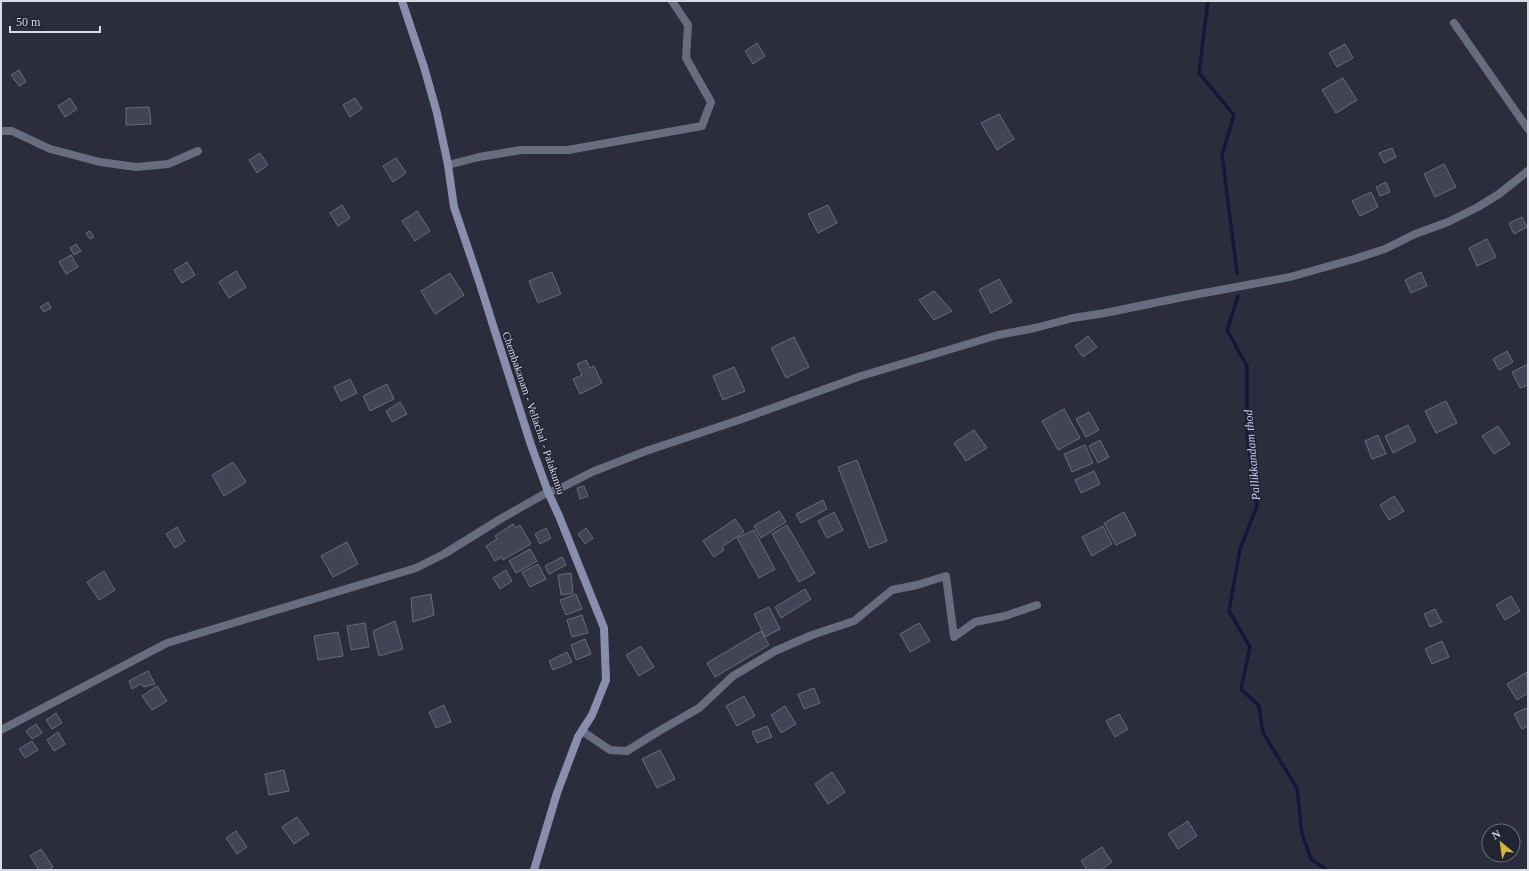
<svg xmlns="http://www.w3.org/2000/svg" width="1529" height="871" font-family="'Times New Roman',serif">
<rect width="100%" height="100%" fill="#2b2d3c"/>
<g fill="none" stroke-linecap="round" stroke-linejoin="round">
<path stroke="#14173a" stroke-width="3.5" d="M1208 1 1199 73 1234 115 1222 155 1237 273
M1238 296 1227 330 1247 366V434L1257 506 1240 549 1229 611 1250 647 1241 689 1259 706 1263 733 1297 788 1302 834 1311 859 1327 870"/>
</g>
<path fill="#414454" stroke="#676b7b" d="M757 43 765 56 753 64 745 51Z
M1345 44 1353 58 1337 67 1329 53Z
M19 70 26 82 19 86 11 75Z
M1343 78 1357 100 1336 113 1322 90Z
M70 98 77 109 65 117 58 106Z
M355 98 362 109 350 117 343 105Z
M149 107 151 124 126 125V108Z
M999 114 1014 139 997 150 981 123Z
M1392 148 1396 157 1384 163 1379 153Z
M260 153 268 165 257 173 249 160Z
M396 158 406 173 393 182 383 166Z
M1444 164 1456 187 1435 197 1424 174Z
M1386 182 1390 192 1380 196 1376 187Z
M1371 192 1378 207 1360 216 1352 201Z
M342 205 350 218 338 226 330 213Z
M828 205 837 223 818 233 808 214Z
M417 211 430 231 415 241 402 221Z
M1522 217 1527 227 1514 234 1509 223Z
M90 231 94 237 90 239 86 233Z
M1487 239 1496 257 1477 266 1469 248Z
M76 244 81 251 74 255 70 248Z
M71 255 78 267 66 274 59 262Z
M187 262 195 275 182 283 174 270Z
M236 271 246 287 229 298 219 282Z
M552 272 561 294 538 303 529 281Z
M1421 272 1427 286 1411 293 1405 280Z
M450 273 464 295 435 314 421 291Z
M999 279 1012 302 991 313 979 290Z
M934 291 952 311 934 320 919 300Z
M48 302 51 308 44 312 40 307Z
M1088 336 1097 347 1083 357 1075 346Z
M794 337 809 367 786 378 771 348Z
M1507 351 1513 362 1499 370 1493 359Z
M586 360 590 368 594 366 602 383 580 394 573 379 582 375 577 364Z
M1528 364V385L1520 388 1512 372Z
M734 367 745 391 723 400 713 376Z
M350 379 357 393 341 401 334 387Z
M387 384 394 399 370 411 363 396Z
M1446 401 1457 423 1436 433 1425 411Z
M400 402 407 414 392 422 386 411Z
M1064 409 1080 438 1058 450 1042 421Z
M1089 412 1099 430 1086 437 1076 419Z
M1408 425 1416 441 1393 453 1385 436Z
M1498 426 1510 444 1494 454 1482 436Z
M974 430 987 448 966 461 954 443Z
M1378 435 1386 454 1372 459 1365 441Z
M1100 440 1109 457 1098 463 1089 446Z
M1085 445 1093 463 1072 472 1064 454Z
M857 460 887 541 869 548 838 467Z
M233 462 246 482 224 496 212 475Z
M1094 471 1100 484 1081 493 1075 480Z
M584 486 588 496 580 499 577 488Z
M1394 496 1404 511 1389 520 1380 505Z
M823 500 827 509 801 523 796 514Z
M779 511 786 522 761 538 754 526Z
M834 512 843 530 827 538 818 521Z
M1124 512 1136 535 1116 545 1104 523Z
M735 519 744 532 722 547 724 550 714 557 703 541Z
M513 524 516 528 520 525 531 544 503 560 502 557 495 561 486 546 497 539 495 536Z
M787 525 815 573 799 582 772 534Z
M1103 526 1112 544 1092 556 1082 537Z
M177 527 185 541 175 548 166 534Z
M546 528 551 538 540 544 535 534Z
M586 528 593 538 585 544 578 534Z
M754 530 775 569 759 578 737 538Z
M347 542 358 564 333 577 321 556Z
M530 549 537 561 516 573 509 561Z
M562 557 566 565 549 574 545 566Z
M538 564 546 579 530 587 522 572Z
M506 570 512 581 500 589 493 578Z
M104 571 115 590 99 600 87 582Z
M571 573 573 593 561 595 558 575Z
M805 589 811 599 781 618 775 607Z
M431 594 434 615 413 622 411 598Z
M576 594 582 609 566 615 560 600Z
M1511 596 1520 611 1505 620 1496 605Z
M769 607 780 629 765 637 754 614Z
M1435 609 1442 622 1430 627 1424 614Z
M582 615 588 633 572 637 567 620Z
M395 621 403 649 379 656 373 631Z
M365 623 369 647 351 650 347 626Z
M919 623 930 641 910 652 900 634Z
M761 631 769 645 715 677 707 663Z
M338 632 343 656 318 660 314 636Z
M585 639 591 654 576 660 571 645Z
M1442 641 1449 657 1432 664 1425 649Z
M641 646 654 667 639 676 626 655Z
M567 652 572 662 553 670 549 661Z
M148 671 155 684 144 687 141 684 132 689 129 681Z
M1527 672 1528 693 1517 700 1507 684Z
M157 686 167 701 152 710 142 696Z
M814 688 820 703 804 709 798 694Z
M744 696 755 716 737 726 726 706Z
M444 705 451 722 436 728 429 712Z
M785 706 796 724 781 733 771 715Z
M1526 708 1528 711V726L1522 729 1514 714Z
M56 713 62 723 52 729 46 720Z
M1119 714 1128 729 1115 737 1106 721Z
M36 724 42 733 32 739 26 731Z
M767 726 772 737 757 743 752 732Z
M58 732 65 744 54 751 47 740Z
M32 741 38 750 25 758 19 749Z
M660 750 675 779 657 788 642 759Z
M284 770 289 791 269 795 265 774Z
M832 772 845 792 828 804 815 784Z
M297 817 309 834 294 844 282 827Z
M1188 821 1197 836 1178 849 1168 834Z
M236 831 247 847 237 854 226 838Z
M1102 847 1112 862 1101 870H1087L1081 861Z
M41 849 53 867 48 870H39L30 856Z"/>
<g fill="none" stroke-linecap="round" stroke-linejoin="round">
<path stroke="#686c7f" stroke-width="8" d="M1454 23 1528 129
M1 131H12L50 149 100 162 136 167 168 164 198 151
M448 165 479 157 521 150H568L702 126 711 102 686 58 688 25 672 1
M1 730 167 643 416 568 444 554 502 518 548 492 559 489 592 472 646 451 739 420 861 376 998 335 1035 328 1073 318 1105 313 1188 296 1290 277 1354 259 1385 249 1415 234 1448 222 1478 207 1499 194 1528 171
M582 731 610 750 627 751 659 731 699 708 733 676 775 651 812 635 854 621 892 590 917 585 946 576 954 637 975 622 1005 616 1037 605"/>
<path stroke="#888ead" stroke-width="8" d="M402 1 424 67 437 113 448 165 454 207 479 281 531 445 548 492 559 516 604 628 606 680 592 715 578 737 557 793 534 870"/>
</g>
<g text-anchor="middle" dominant-baseline="central" stroke-width="3" stroke-linejoin="round" paint-order="stroke">
<g font-size="11" fill="#d9dbe4" stroke="#212432">
<text transform="translate(534 413) rotate(71)">Chembakanam - Vellachal - Palakunnu</text>
</g>
<g font-size="12" font-style="italic" fill="#cbd4fe" stroke="#212432">
<text transform="translate(1252 455) rotate(-95)">Pallikkandam thod</text>
</g>
</g>
<rect width="1529" height="871" fill="none" stroke="#d9dbe4" stroke-width="4"/>
<g transform="translate(1501 843) rotate(331)"><circle r="19" fill="#212432" stroke="#6b6d79"/>
<path d="M0-3L7 15L0 10L-7 15Z" fill="#d3b635"/>
<text y="-6" font-size="11" font-weight="bold" text-anchor="middle" fill="#d9dbe4">N</text>
</g>
<path d="M10 26v6h90v-6" fill="none" stroke="#d9dbe4" stroke-width="2"/>
<text x="16" y="26" font-size="12" fill="#d9dbe4" stroke="#212432" stroke-width="3" paint-order="stroke">50 m</text>
</svg>
